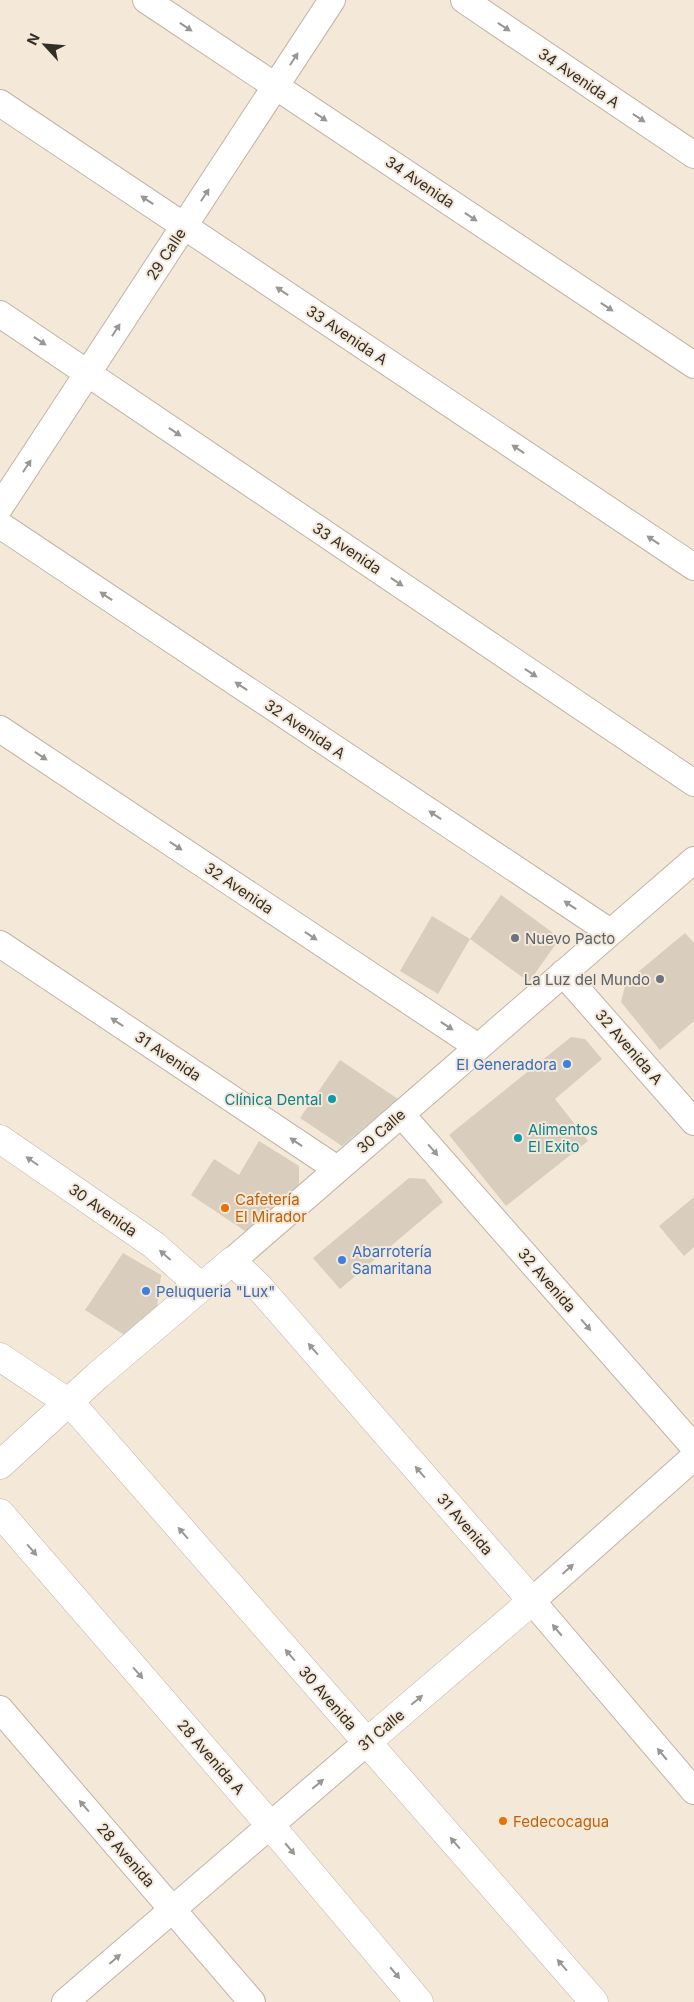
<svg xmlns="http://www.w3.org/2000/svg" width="694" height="2002" font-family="Inter,sans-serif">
<rect width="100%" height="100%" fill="#f4e8d8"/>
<path fill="#d9cdbd" d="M501 895 560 938 529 982 470 939Z
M432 916 470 939 438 994 400 971Z
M685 933 694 943V1021L660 1050 621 1002 626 982Z
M571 1037 585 1039 602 1059 555 1099 588 1141 506 1206 449 1135Z
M340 1060 398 1099 342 1146 300 1118Z
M259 1141 299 1166V1184L248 1233 191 1195 214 1159 239 1175Z
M409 1178 425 1179 443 1202 340 1289 313 1258Z
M694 1197V1247L684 1256 659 1226Z
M123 1253 161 1275 157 1307 126 1336 85 1310Z"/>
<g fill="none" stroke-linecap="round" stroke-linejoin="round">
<defs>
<path id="minor" d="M146 0 694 365
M464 0 694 155
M0 103 694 567
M0 314 694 783
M0 507 332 0
M0 525 610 932
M0 729 478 1047
M0 944 337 1169
M563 973 694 1122
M401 1114 694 1447
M232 1261 694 860
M694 1457 532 1601 694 1791
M0 1709 252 2002
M65 2002 366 1743"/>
<path id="tertiary" d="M0 1139 154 1245 201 1287
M0 1357 69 1403 82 1416 594 2002
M0 1465 97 1376 232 1261 259 1287 532 1601 366 1743
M0 1513 270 1825 419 2002"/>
</defs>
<use href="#minor" stroke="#c0b4a5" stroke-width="28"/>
<use href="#tertiary" stroke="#c0b4a5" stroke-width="29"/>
<use href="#minor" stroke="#fff" stroke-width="26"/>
<use href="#tertiary" stroke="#fff" stroke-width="28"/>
</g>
<defs><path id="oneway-solid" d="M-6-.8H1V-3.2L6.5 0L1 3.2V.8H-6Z" transform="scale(1.25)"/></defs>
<g fill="#999694">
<use href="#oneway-solid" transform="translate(186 27) rotate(34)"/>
<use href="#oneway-solid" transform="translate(504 27) rotate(34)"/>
<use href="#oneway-solid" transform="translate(294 59) rotate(-57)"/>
<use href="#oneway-solid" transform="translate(321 117) rotate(34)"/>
<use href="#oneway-solid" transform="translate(639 118) rotate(34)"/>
<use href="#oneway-solid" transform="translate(205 195) rotate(-57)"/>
<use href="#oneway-solid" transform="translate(147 200) rotate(-147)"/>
<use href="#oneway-solid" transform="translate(471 217) rotate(34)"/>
<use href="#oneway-solid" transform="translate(282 291) rotate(-146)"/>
<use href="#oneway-solid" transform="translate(607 307) rotate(34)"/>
<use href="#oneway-solid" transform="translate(116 330) rotate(-57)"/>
<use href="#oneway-solid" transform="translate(40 341) rotate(34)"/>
<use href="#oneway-solid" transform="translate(175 432) rotate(34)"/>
<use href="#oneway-solid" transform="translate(518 449) rotate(-146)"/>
<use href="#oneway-solid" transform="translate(27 466) rotate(-57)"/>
<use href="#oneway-solid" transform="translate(653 540) rotate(-146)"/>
<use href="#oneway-solid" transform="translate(397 582) rotate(34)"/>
<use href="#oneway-solid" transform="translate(106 596) rotate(-146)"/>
<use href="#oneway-solid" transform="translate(531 673) rotate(34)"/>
<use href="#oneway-solid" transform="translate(241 686) rotate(-146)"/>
<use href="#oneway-solid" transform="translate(41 756) rotate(34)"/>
<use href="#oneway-solid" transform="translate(435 815) rotate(-146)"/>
<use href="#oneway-solid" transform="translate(176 846) rotate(34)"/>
<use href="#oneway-solid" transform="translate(570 905) rotate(-146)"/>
<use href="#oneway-solid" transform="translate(311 936) rotate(34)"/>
<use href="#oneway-solid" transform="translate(117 1022) rotate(-146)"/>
<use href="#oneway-solid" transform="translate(447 1026) rotate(34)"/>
<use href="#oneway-solid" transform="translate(296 1142) rotate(-146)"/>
<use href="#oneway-solid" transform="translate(433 1150) rotate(49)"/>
<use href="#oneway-solid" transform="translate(32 1161) rotate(-145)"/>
<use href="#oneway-solid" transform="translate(165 1255) rotate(-139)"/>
<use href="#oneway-solid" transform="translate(586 1325) rotate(49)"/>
<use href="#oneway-solid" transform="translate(313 1349) rotate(-131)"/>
<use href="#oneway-solid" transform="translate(420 1472) rotate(-131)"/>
<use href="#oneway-solid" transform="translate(183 1533) rotate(-131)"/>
<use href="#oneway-solid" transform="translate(32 1550) rotate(49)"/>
<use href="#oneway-solid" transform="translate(568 1569) rotate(-42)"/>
<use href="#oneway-solid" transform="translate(557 1630) rotate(-130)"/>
<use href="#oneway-solid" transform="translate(290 1655) rotate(-131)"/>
<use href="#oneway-solid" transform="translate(138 1673) rotate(49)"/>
<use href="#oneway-solid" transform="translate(417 1700) rotate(-40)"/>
<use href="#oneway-solid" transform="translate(662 1754) rotate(-130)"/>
<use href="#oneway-solid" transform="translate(318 1784) rotate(-40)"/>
<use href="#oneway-solid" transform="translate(84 1806) rotate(-131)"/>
<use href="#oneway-solid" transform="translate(455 1843) rotate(-131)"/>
<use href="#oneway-solid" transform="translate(290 1849) rotate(50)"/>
<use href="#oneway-solid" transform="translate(115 1959) rotate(-41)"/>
<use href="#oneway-solid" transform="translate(562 1965) rotate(-131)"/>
<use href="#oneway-solid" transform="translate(395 1973) rotate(50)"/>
</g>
<g fill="#6b7280" stroke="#f4e8d8" stroke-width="2">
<circle cx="515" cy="938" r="5"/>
<circle cx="660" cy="979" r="5"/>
</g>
<g fill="#3f7fe0" stroke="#f4e8d8" stroke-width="2">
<circle cx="567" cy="1064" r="5"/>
<circle cx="342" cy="1260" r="5"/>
<circle cx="146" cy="1291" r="5"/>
</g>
<g fill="#0f9aa8" stroke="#f4e8d8" stroke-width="2">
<circle cx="332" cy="1099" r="5"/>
<circle cx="518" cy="1138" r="5"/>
</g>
<g fill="#e8710a" stroke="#f4e8d8" stroke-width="2">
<circle cx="225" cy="1208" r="5"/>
<circle cx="503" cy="1821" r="5"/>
</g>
<g text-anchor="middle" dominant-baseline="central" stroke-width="4" stroke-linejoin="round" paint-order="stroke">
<g font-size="15" fill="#332e28" stroke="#f4e8d8">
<text transform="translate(579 78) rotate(34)">34 Avenida A</text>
<text transform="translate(420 182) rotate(34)">34 Avenida</text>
<text transform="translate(166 254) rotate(-57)">29 Calle</text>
<text transform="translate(347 335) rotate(34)">33 Avenida A</text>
<text transform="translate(347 548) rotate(34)">33 Avenida</text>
<text transform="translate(305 729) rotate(34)">32 Avenida A</text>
<text transform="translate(239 888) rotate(34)">32 Avenida</text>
<text transform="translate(629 1047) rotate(49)">32 Avenida A</text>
<text transform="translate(168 1056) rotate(34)">31 Avenida</text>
<text transform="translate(381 1131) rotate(-41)">30 Calle</text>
<text transform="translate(103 1210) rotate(35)">30 Avenida</text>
<text transform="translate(547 1280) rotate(49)">32 Avenida</text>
<text transform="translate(465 1524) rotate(49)">31 Avenida</text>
<text transform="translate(328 1698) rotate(49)">30 Avenida</text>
<text transform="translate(381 1730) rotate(-40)">31 Calle</text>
<text transform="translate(211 1757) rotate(49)">28 Avenida A</text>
<text transform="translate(126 1855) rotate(49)">28 Avenida</text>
</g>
<g font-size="15" fill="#5b616d" stroke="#f4e8d8" text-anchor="start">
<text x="525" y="938">Nuevo Pacto</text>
<text x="650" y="979" text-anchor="end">La Luz del Mundo</text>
</g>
<g font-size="15" fill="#366cbe" stroke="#f4e8d8" text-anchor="start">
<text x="557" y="1064" text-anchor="end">El Generadora</text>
<text x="352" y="1251">Abarrotería<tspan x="352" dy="17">Samaritana</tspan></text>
<text x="156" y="1291">Peluqueria "Lux"</text>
</g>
<g font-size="15" fill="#0d838f" stroke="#f4e8d8" text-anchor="end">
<text x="322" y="1099">Clínica Dental</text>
<text x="528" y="1129" text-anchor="start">Alimentos<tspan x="528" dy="17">El Exito</tspan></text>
</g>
<g font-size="15" fill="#c56008" stroke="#f4e8d8" text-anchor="start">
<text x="235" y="1199">Cafetería<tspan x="235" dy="17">El Mirador</tspan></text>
<text x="513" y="1821">Fedecocagua</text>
</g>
</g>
<g transform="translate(45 45) rotate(296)" stroke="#f4e8d8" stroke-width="4" paint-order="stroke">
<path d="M0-4L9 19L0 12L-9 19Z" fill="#332e28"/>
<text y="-8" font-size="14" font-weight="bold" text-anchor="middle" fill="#332e28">N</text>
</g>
</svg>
